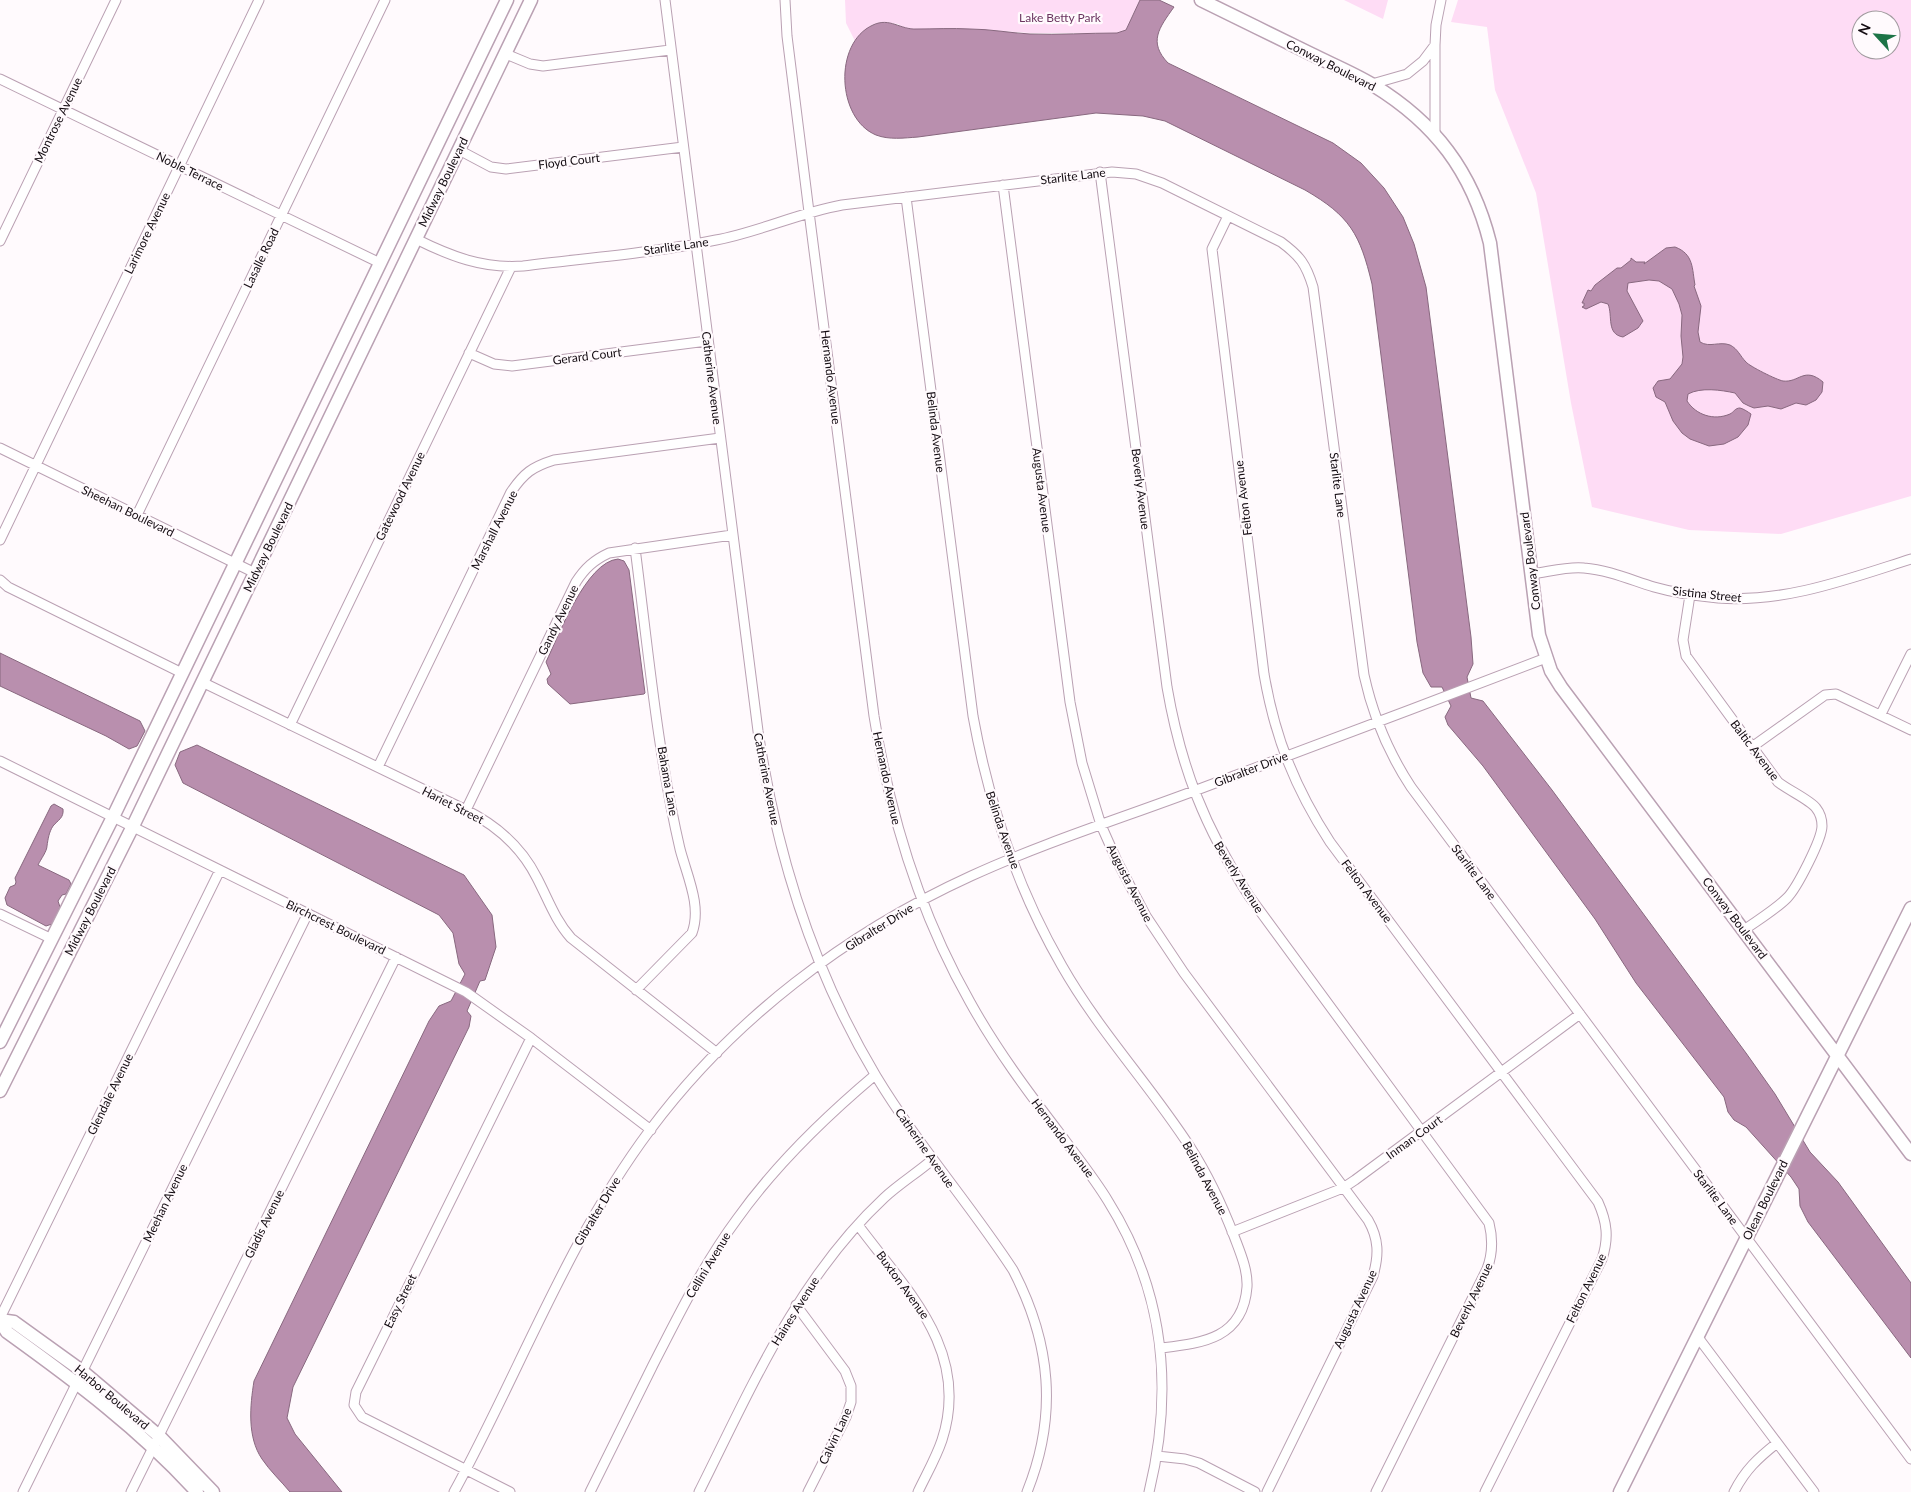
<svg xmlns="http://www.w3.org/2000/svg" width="1911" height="1492" font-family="Lato,sans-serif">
<rect width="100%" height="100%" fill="#fffafd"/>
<path fill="#fedcf5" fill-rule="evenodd" d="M845 0H1140L1126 30 1117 33H1030L971 29 915 30 905 29 898 24 882 22 872 25 863 32 855 41 846 23Z
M1344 0H1388L1383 19Z
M1458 0H1911V496L1781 534 1689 530 1592 507 1571 403 1536 193 1495 90 1487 27 1451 22ZM1861 20H1891V50H1861Z"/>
<path fill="#b98fae" stroke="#88687f" d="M1140 0H1159L1174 7C1159 28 1148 42 1168 63L1333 143 1361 163 1384 188 1403 217 1414 244 1426 287 1471 637 1473 664 1467 677 1471 698 1483 701 1552 790 1746 1053 1775 1094 1810 1152 1838 1182 1911 1283V1358L1808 1222 1800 1206 1799 1189 1791 1177 1746 1127 1734 1120 1728 1112 1724 1097 1636 983 1595 919 1483 766 1448 725 1445 717 1451 706 1442 687H1431L1423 673 1417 642 1372 284C1360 234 1350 216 1305 190L1165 121 1143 116 1096 113 918 137C904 138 889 140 876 135 837 119 833 43 873 25 890 17 900 30 917 29 934 29 952 28 970 29 990 29 1010 33 1030 34 1059 35 1088 33 1117 33L1126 30Z
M1675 247C1694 254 1692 269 1695 285L1694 286 1701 306 1698 332 1700 342C1710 348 1719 341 1730 345 1738 349 1740 356 1746 362 1749 366 1777 380 1783 381 1799 383 1804 366 1823 382L1822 392 1816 400 1806 405 1796 403 1781 409 1768 406 1754 408 1749 406 1743 403 1735 393C1721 390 1701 387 1688 394L1687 401C1696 415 1714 421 1730 414 1734 412 1735 408 1740 408 1744 409 1748 412 1751 414L1748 425 1738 437 1724 444 1709 446 1690 439 1682 433 1673 421 1665 402 1656 397 1653 388 1658 381 1670 379 1682 364 1683 357 1681 336 1682 315 1679 304 1672 289 1659 281 1649 280 1628 283 1627 291 1643 321 1638 328 1623 337C1606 334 1613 316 1608 304L1601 302 1586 309 1582 307 1584 306V303H1582L1588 290 1591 291 1595 285 1617 268H1621L1631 260V258L1636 262H1645L1644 264 1666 248Z
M618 559 624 561 629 570 645 693 644 694 570 704 548 684 547 679 551 674 546 662C559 635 586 562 618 559Z
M0 653 140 721 145 731 137 746 129 749 106 736 0 686Z
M197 745 464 875 492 915 496 947 485 980 480 981 467 1011 471 1016 469 1027 293 1387 287 1418 295 1434 342 1492H290C281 1481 270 1471 262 1459 247 1437 250 1406 254 1381L429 1021 439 1006 451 1001 465 974 459 964 453 933 439 915 183 783 175 765 180 752Z
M54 804 63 809C64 818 58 820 53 826 49 832 48 839 47 846 47 851 41 859 38 865L69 880 71 884 66 894 62 895 58 901 60 907 52 924 46 926 7 905 5 898 10 887 15 885 16 882 15 878 51 806Z"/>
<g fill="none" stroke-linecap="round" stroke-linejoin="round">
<defs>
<path id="street" d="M665 0 758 731C776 851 813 971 876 1076 917 1144 970 1204 1013 1270 1051 1343 1058 1415 1027 1492
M785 0 787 36 809 212 874 716C890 816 920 914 970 1002 996 1049 1028 1092 1061 1135 1077 1157 1094 1178 1108 1201 1165 1292 1174 1389 1149 1492
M506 54 530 64 543 66 670 50
M0 79 380 263
M1372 84 1407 74 1423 61 1435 45 1436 25 1441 0
M1435 134V45
M459 150 491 167 506 169 683 147
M1100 172 1167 687C1181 768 1205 828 1249 896L1489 1223C1493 1239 1493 1253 1487 1269L1376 1492
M1003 185 1070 702 1082 763 1101 825 1117 861 1146 916 1184 973 1368 1220C1379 1239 1379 1255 1373 1276L1267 1492
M906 197 973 716C989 804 1017 888 1062 966 1099 1031 1150 1085 1190 1147 1208 1175 1222 1205 1234 1236 1240 1252 1248 1270 1247 1287 1243 1339 1202 1343 1161 1348
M1228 216 1212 249 1264 674C1275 738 1295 788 1330 842L1598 1202C1607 1222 1609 1238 1602 1259L1485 1492
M416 239C450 256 483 269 523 266 587 258 653 253 716 240 759 232 798 213 842 205L1112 172 1136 174 1162 183 1281 242C1300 256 1306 264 1313 287L1364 675C1373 716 1388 752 1411 787L1911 1459
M0 241 116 0
M469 353 494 364 512 366 707 341
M0 448 255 573
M137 515 385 0
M0 540 259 0
M635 548C648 648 657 750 680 849 687 876 702 906 692 933L636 990
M1531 574C1548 572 1568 566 1584 568 1609 570 1631 580 1654 587 1675 593 1696 596 1718 598 1785 603 1848 579 1911 559
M0 580 8 587 182 673
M1690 595 1683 640 1686 656 1778 782C1788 790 1810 800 1816 808 1820 813 1822 819 1822 826 1822 839 1797 888 1787 898 1775 910 1758 920 1744 930
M202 682 466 810C496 825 522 848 537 878 548 899 555 920 571 938L717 1053
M1881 714 1911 654
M290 725 511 267
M1752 747 1825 695 1836 694 1911 730
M0 761 466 992 531 1038 651 1130
M378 767 511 492C524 473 532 467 554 460L720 438
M466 810 576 582C585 568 594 560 609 553L732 535
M0 914 52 939
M858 1225C907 1291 971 1351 942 1440 936 1458 926 1475 918 1492
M1232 1232 1343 1188 1355 1180 1580 1014
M796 1305 845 1371 851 1386V1402L846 1417 808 1492
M0 1318 220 870
M1697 1336 1814 1492
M1157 1456 1185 1459 1199 1463 1255 1492
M23 1492 308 913
M131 1492 396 957
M454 1492C520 1371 567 1241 650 1130 732 1020 846 933 971 876 1043 843 1119 819 1194 791 1311 747 1429 703 1546 658
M510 1492 362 1417 354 1405 356 1392 531 1038
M590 1492C611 1450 632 1408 652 1367 678 1316 703 1265 737 1219 776 1164 824 1118 875 1075
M699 1492C751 1388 798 1278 884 1198 899 1184 917 1173 932 1160
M1734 1492C1745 1470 1758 1458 1777 1443"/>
<path id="secondary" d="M1201 0C1238 18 1274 36 1311 54 1331 64 1353 73 1373 85 1435 123 1472 171 1490 243L1539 635 1551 671 1561 687 1911 1154
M0 1042 113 817 507 0
M0 1091 133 826 531 0
M0 1320 14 1322 82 1371 159 1436 213 1492
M0 1321 7 1332C75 1381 141 1430 197 1492
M1620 1492 1911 908"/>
</defs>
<use href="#street" stroke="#baa1b3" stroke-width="11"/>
<use href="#secondary" stroke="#baa1b3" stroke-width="15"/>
<use href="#street" stroke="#fff" stroke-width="9"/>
<use href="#secondary" stroke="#fff" stroke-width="12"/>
</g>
<g text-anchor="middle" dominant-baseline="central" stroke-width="4.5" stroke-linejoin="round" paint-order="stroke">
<g font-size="12" fill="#6b3560" stroke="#fffafd">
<text x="1060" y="17">Lake Betty Park</text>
</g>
<g font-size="12" fill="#140c12" stroke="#fffafd">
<text transform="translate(1331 65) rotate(27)">Conway Boulevard</text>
<text transform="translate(58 120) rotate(-64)">Montrose Avenue</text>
<text transform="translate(569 161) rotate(-7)">Floyd Court</text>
<text transform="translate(190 171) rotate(26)">Noble Terrace</text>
<text transform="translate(1073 176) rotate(-7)">Starlite Lane</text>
<text transform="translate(443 182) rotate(-64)">Midway Boulevard</text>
<text transform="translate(147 233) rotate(-64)">Larimore Avenue</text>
<text transform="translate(676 246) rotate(-8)">Starlite Lane</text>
<text transform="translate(261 258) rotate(-64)">Lasalle Road</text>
<text transform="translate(587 356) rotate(-7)">Gerard Court</text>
<text transform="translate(831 377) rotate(83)">Hernando Avenue</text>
<text transform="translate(712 378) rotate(83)">Catherine Avenue</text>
<text transform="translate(936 432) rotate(83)">Belinda Avenue</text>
<text transform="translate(1338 485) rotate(83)">Starlite Lane</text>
<text transform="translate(1141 489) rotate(83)">Beverly Avenue</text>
<text transform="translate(1042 490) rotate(83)">Augusta Avenue</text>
<text transform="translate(400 496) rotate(-64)">Gatewood Avenue</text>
<text transform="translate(1243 498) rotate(-97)">Felton Avenue</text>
<text transform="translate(128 511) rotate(26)">Sheehan Boulevard</text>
<text transform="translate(494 530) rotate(-63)">Marshall Avenue</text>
<text transform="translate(268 547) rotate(-64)">Midway Boulevard</text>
<text transform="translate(1530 561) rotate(-97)">Conway Boulevard</text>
<text transform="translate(1707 594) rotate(6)">Sistina Street</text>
<text transform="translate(558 620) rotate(-64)">Gandy Avenue</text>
<text transform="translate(1755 750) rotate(53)">Baltic Avenue</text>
<text transform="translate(1251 769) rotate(-21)">Gibralter Drive</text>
<text transform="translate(887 778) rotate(78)">Hernando Avenue</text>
<text transform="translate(767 779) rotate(79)">Catherine Avenue</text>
<text transform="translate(668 781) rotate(80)">Bahama Lane</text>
<text transform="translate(453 805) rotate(27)">Hariet Street</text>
<text transform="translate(1003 830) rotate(71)">Belinda Avenue</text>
<text transform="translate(1474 872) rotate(53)">Starlite Lane</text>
<text transform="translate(1239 877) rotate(58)">Beverly Avenue</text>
<text transform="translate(1130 883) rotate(63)">Augusta Avenue</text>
<text transform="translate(1367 891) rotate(53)">Felton Avenue</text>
<text transform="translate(90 911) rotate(-63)">Midway Boulevard</text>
<text transform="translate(1735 918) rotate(53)">Conway Boulevard</text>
<text transform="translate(336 927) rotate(26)">Birchcrest Boulevard</text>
<text transform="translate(879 927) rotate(-32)">Gibralter Drive</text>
<text transform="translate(110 1094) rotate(-64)">Glendale Avenue</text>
<text transform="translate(1414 1137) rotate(-36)">Inman Court</text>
<text transform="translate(1063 1138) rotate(53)">Hernando Avenue</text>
<text transform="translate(925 1148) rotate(55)">Catherine Avenue</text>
<text transform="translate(1205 1178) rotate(62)">Belinda Avenue</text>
<text transform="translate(1716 1197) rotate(53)">Starlite Lane</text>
<text transform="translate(1765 1200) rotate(-64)">Olean Boulevard</text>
<text transform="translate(165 1203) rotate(-64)">Meehan Avenue</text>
<text transform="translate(597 1211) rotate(-59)">Gibralter Drive</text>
<text transform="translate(264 1224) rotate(-64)">Gladis Avenue</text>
<text transform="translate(708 1265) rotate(-59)">Cellini Avenue</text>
<text transform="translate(903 1285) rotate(54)">Buxton Avenue</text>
<text transform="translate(1586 1288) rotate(-64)">Felton Avenue</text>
<text transform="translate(1471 1300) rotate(-64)">Beverly Avenue</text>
<text transform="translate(400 1301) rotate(-64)">Easy Street</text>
<text transform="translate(1355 1309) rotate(-65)">Augusta Avenue</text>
<text transform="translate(795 1311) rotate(-58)">Haines Avenue</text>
<text transform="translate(112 1397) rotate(40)">Harbor Boulevard</text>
<text transform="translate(835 1436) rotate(-65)">Calvin Lane</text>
</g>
</g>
<g transform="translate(1876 35) rotate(296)"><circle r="24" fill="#fffafd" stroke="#a19b9f"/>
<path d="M0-4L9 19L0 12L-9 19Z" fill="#1d7447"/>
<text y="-8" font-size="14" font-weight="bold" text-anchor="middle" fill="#140c12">N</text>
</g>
</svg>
